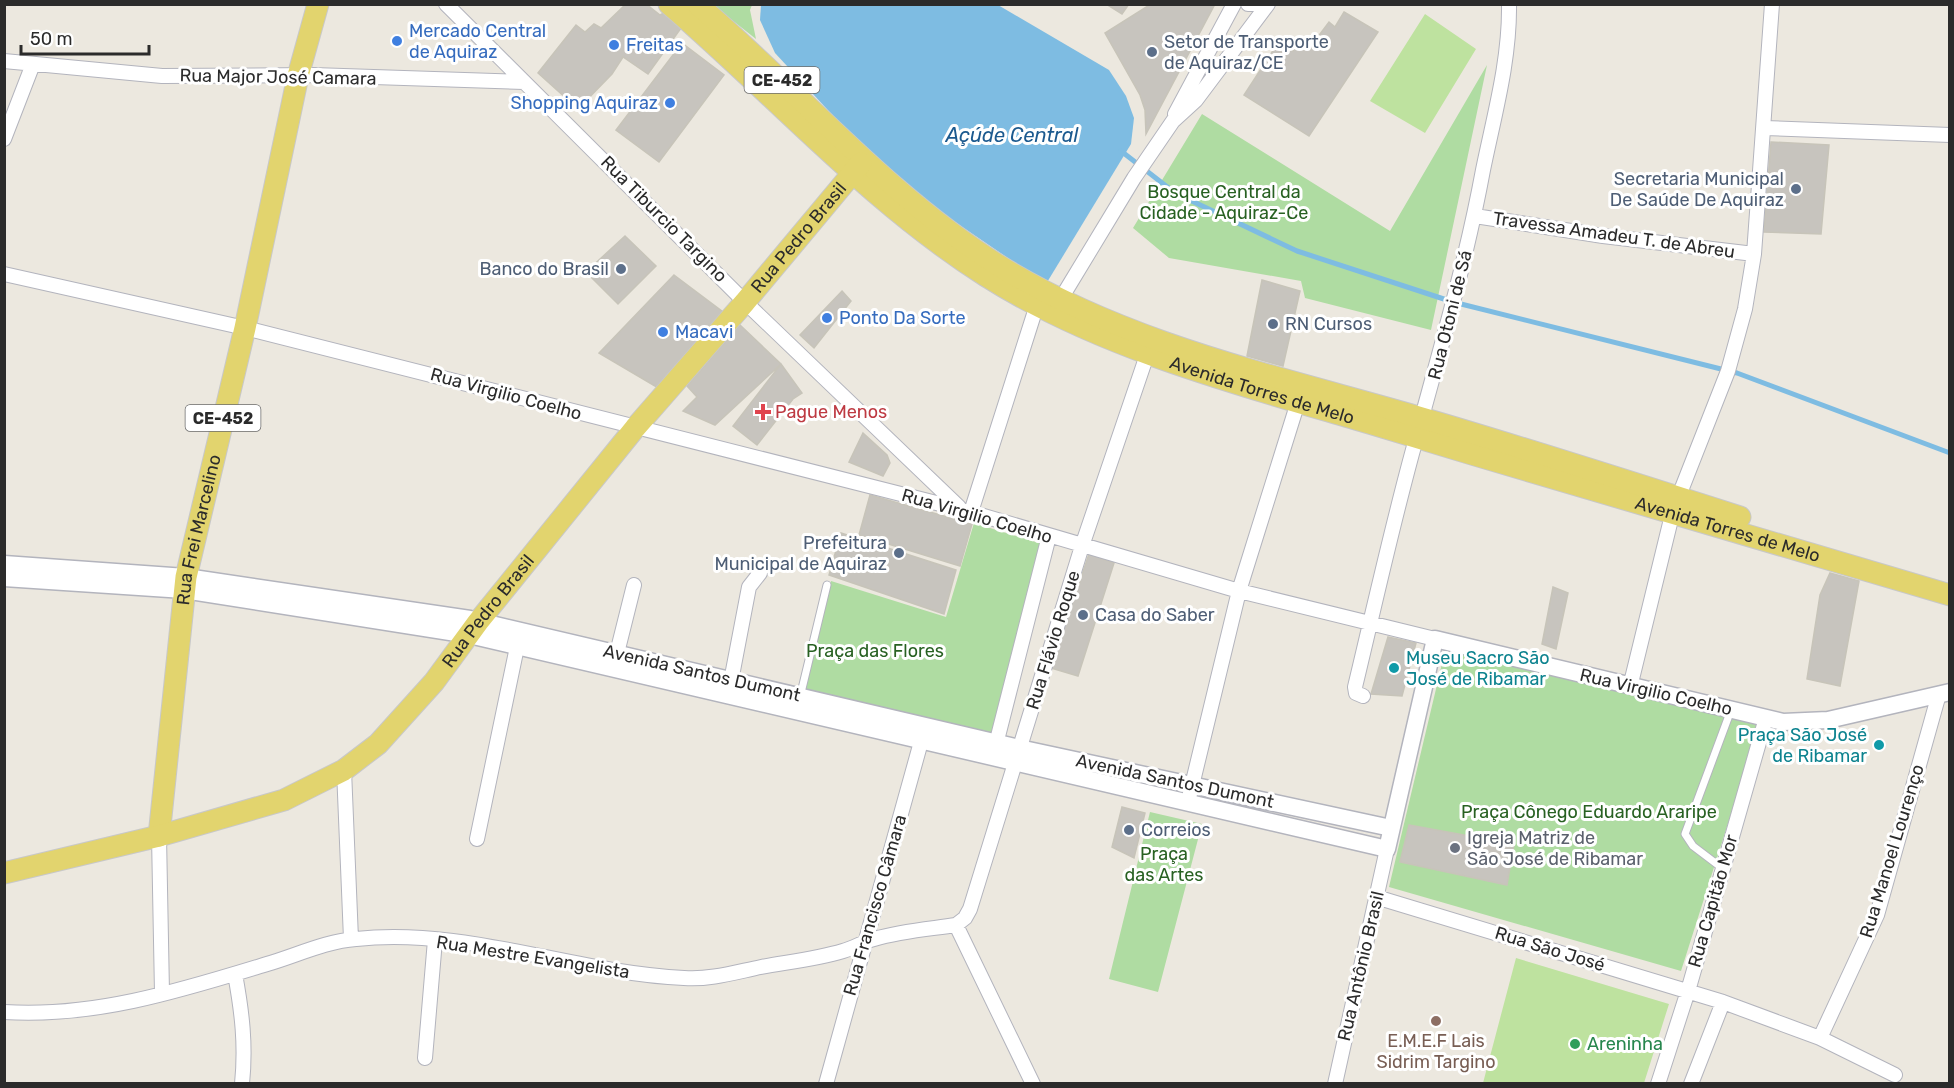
<svg xmlns="http://www.w3.org/2000/svg" width="1954" height="1088" font-family="Rubik,sans-serif">
<rect width="100%" height="100%" fill="#ece8df"/>
<path fill="#afdca2" d="M713 5H752L750 10 756 39Z
M1487 65 1431 330 1305 298 1301 281 1169 258 1133 228 1202 114 1390 231Z
M974 523 1045 545 993 737 805 689 831 581 946 617Z
M1445 651 1629 690 1760 723 1681 971 1389 887Z
M1150 812 1202 824 1158 992 1109 979Z"/>
<path fill="#bee29f" d="M1425 14 1476 49 1425 133 1370 101Z
M1516 958 1669 1004 1644 1083H1483Z"/>
<path fill="#7ebce2" d="M761 5H998L1109 70 1126 96 1134 118 1131 144 1046 284 936 209 850 134 775 53 760 20Z"/>
<g fill="none" stroke-linecap="round" stroke-linejoin="round">
<path stroke="#7ebce2" stroke-width="5" d="M1121 151 1175 193 1297 251 1453 302 1737 373 1950 453"/>
</g>
<path fill="#c7c4be" stroke="#c7c4b9" stroke-width="1.5" d="M626 4H646L660 15 664 13 681 28 648 74 623 57 612 74 578 109 538 73 576 25 585 32 594 24 601 28Z
M1106 4H1129L1122 14Z
M1151 4H1215L1146 134 1145 110 1140 95 1105 33Z
M1344 12 1378 32 1309 136 1244 95 1278 43 1293 51 1298 44 1308 50 1329 22 1335 27Z
M682 43 724 75 659 162 616 130Z
M1771 142 1829 145 1821 234 1764 232Z
M625 236 656 266 618 304 586 272Z
M674 275 723 312 660 389 599 353Z
M1262 280 1300 291 1283 366 1247 356Z
M842 291 851 301 814 348 800 335Z
M740 325 781 364 715 425 683 411 697 397 687 386Z
M781 364 802 393 793 399 757 445 733 426Z
M863 433 887 455 890 463 883 476 849 462Z
M870 495 972 524 960 566 859 535Z
M841 533 956 570 944 614 829 575Z
M1089 554 1114 563 1078 676 1051 668Z
M1830 573 1859 581 1840 686 1807 679 1820 595Z
M1553 587 1568 593 1556 649 1542 644Z
M1388 637 1416 643 1402 696 1371 694Z
M1122 807 1145 813 1134 858 1112 847Z
M1409 825 1514 844 1507 885 1400 862Z"/>
<g fill="none" stroke-linecap="round" stroke-linejoin="round">
<defs>
<path id="service" d="M800 697 827 585
M1722 868 1693 846 1685 834 1731 710"/>
<path id="minor" d="M446 4 745 302 959 507
M1248 4H1266
M4 61 162 76 313 75 524 82
M1175 114 1234 4
M1764 128 1950 135
M4 139 33 64
M1475 216 1603 236 1754 254
M4 274 245 328 960 509 1239 591 1435 639
M971 512 1035 311 1043 304 1062 297 1134 178 1173 121 1196 100 1268 4
M617 653 634 585
M731 681 749 587 760 573
M1630 687 1673 511 1728 371 1745 309 1754 254 1772 4
M1363 696 1356 693 1355 687C1375 604 1393 521 1416 439 1440 350 1466 262 1483 170 1494 116 1510 60 1509 4
M994 752 1049 536
M344 770 351 939
M1188 802 1239 591 1298 402
M159 836 162 993
M477 839 517 647
M1376 897 1723 1002 1820 1038 1895 1075
M956 925 1033 1084
M235 974C242 1012 246 1045 242 1084
M4 1012C94 1018 182 990 267 964 295 956 326 941 356 939 467 927 574 973 684 978 710 980 736 972 761 967 788 962 816 959 843 951 854 948 863 942 874 939 901 931 929 929 956 925L965 918 970 909 1082 546 1148 352
M1820 1038 1877 915 1939 694
M425 1058 435 940
M826 1084 924 731
M1335 1084 1387 849
M1658 1084 1688 991 1766 718
M1691 1084 1723 1002"/>
<path id="tertiary" d="M4 564 186 577 470 619 1019 748 1391 828
M4 578 184 590 469 635 1387 849 1435 639 1783 722 1828 720 1950 692"/>
<g id="primary">
<path id="s1" d="M669 4C775 95 868 201 986 276 1099 348 1241 385 1369 423 1562 482 1756 537 1950 595"/>
<path d="M697 4C798 90 885 194 998 265 1127 345 1278 376 1422 418 1528 449 1634 483 1740 517"/>
<path id="s2" d="M159 836 186 577 245 328 298 76 318 4"/>
<path id="s3" d="M4 873 159 836 284 800 344 770 378 744 434 682 478 622 635 428 745 302 861 163"/>
</g>
</defs>
<use href="#service" stroke="#b3b4bd" stroke-width="9"/>
<use href="#minor" stroke="#b3b4bd" stroke-width="16"/>
<use href="#tertiary" stroke="#b3b4bd" stroke-width="19"/>
<use href="#primary" stroke="#c8c8c8" stroke-width="23"/>
<use href="#service" stroke="#fff" stroke-width="7"/>
<use href="#minor" stroke="#fff" stroke-width="14"/>
<use href="#tertiary" stroke="#fff" stroke-width="16"/>
<use href="#primary" stroke="#e2d46e" stroke-width="21"/>
</g>
<g fill="#3f7fe0" stroke="#fff" stroke-width="2">
<circle cx="397" cy="41" r="6"/>
<circle cx="614" cy="45" r="6"/>
<circle cx="670" cy="103" r="6"/>
<circle cx="827" cy="318" r="6"/>
<circle cx="663" cy="332" r="6"/>
</g>
<g fill="#5c6f8a" stroke="#fff" stroke-width="2">
<circle cx="1152" cy="52" r="6"/>
<circle cx="1796" cy="189" r="6"/>
<circle cx="621" cy="269" r="6"/>
<circle cx="1273" cy="324" r="6"/>
<circle cx="899" cy="553" r="6"/>
<circle cx="1083" cy="615" r="6"/>
<circle cx="1129" cy="830" r="6"/>
</g>
<path fill="#e0444e" stroke="#fff" stroke-width="2" d="M760 403h6v6h6v6h-6v6h-6v-6h-6v-6h6z"/>
<g fill="#0f9aa8" stroke="#fff" stroke-width="2">
<circle cx="1394" cy="668" r="6"/>
<circle cx="1879" cy="745" r="6"/>
</g>
<circle fill="#6b7280" stroke="#fff" stroke-width="2" cx="1455" cy="848" r="6"/>
<circle fill="#8d6e63" stroke="#fff" stroke-width="2" cx="1436" cy="1021" r="6"/>
<circle fill="#2e9e5b" stroke="#fff" stroke-width="2" cx="1575" cy="1044" r="6"/>
<g text-anchor="middle" dominant-baseline="central" stroke-width="6" stroke-linejoin="round" paint-order="stroke">
<g fill="#fff" stroke="#6b6b6b" stroke-width="1.5">
<rect x="744.5" y="67" width="75" height="26" rx="4.5"/>
<rect x="185.5" y="405" width="75" height="26" rx="4.5"/>
</g>
<g font-size="16" font-weight="bold" fill="#2b2b2b">
<text x="782" y="80">CE-452</text>
<text x="223" y="418">CE-452</text>
</g>
<g font-size="18" fill="#366cbe" stroke="#fff" text-anchor="start">
<text x="409" y="31">Mercado Central<tspan x="409" dy="21">de Aquiraz</tspan></text>
<text x="626" y="45">Freitas</text>
<text x="658" y="103" text-anchor="end">Shopping Aquiraz</text>
<text x="839" y="318">Ponto Da Sorte</text>
<text x="675" y="332">Macavi</text>
</g>
<g font-size="18" fill="#4e5e75" stroke="#fff" text-anchor="start">
<text x="1164" y="42">Setor de Transporte<tspan x="1164" dy="21">de Aquiraz/CE</tspan></text>
<text x="1784" y="179" text-anchor="end">Secretaria Municipal<tspan x="1784" dy="21">De Saúde De Aquiraz</tspan></text>
<text x="609" y="269" text-anchor="end">Banco do Brasil</text>
<text x="1285" y="324">RN Cursos</text>
<text x="887" y="543" text-anchor="end">Prefeitura<tspan x="887" dy="21">Municipal de Aquiraz</tspan></text>
<text x="1095" y="615">Casa do Saber</text>
<text x="1141" y="830">Correios</text>
</g>
<g font-size="18" fill="#2b2b2b" stroke="#fff">
<text transform="translate(278 77) rotate(1)">Rua Major José Camara</text>
<text transform="translate(664 219) rotate(45)">Rua Tiburcio Targino</text>
<text transform="translate(1614 235) rotate(8)">Travessa Amadeu T. de Abreu</text>
<text stroke="none"><textPath href="#s3" startOffset="1058">Rua Pedro Brasil</textPath></text>
<text transform="translate(1450 315) rotate(-76)">Rua Otoni de Sá</text>
<text stroke="none"><textPath href="#s1" startOffset="718">Avenida Torres de Melo</textPath></text>
<text transform="translate(506 394) rotate(15)">Rua Virgilio Coelho</text>
<text transform="translate(977 516) rotate(16)">Rua Virgilio Coelho</text>
<text stroke="none"><textPath href="#s1" startOffset="1204">Avenida Torres de Melo</textPath></text>
<text stroke="none"><textPath href="#s2" startOffset="309">Rua Frei Marcelino</textPath></text>
<text stroke="none"><textPath href="#s3" startOffset="572">Rua Pedro Brasil</textPath></text>
<text transform="translate(1053 640) rotate(-73)">Rua Flávio Roque</text>
<text transform="translate(702 673) rotate(13)">Avenida Santos Dumont</text>
<text transform="translate(1656 692) rotate(13)">Rua Virgilio Coelho</text>
<text transform="translate(1175 781) rotate(12)">Avenida Santos Dumont</text>
<text transform="translate(1892 851) rotate(-73)">Rua Manoel Lourenço</text>
<text transform="translate(1713 901) rotate(-74)">Rua Capitão Mor</text>
<text transform="translate(875 905) rotate(-74)">Rua Francisco Câmara</text>
<text transform="translate(1550 949) rotate(17)">Rua São José</text>
<text transform="translate(533 957) rotate(9)">Rua Mestre Evangelista</text>
<text transform="translate(1361 966) rotate(-77)">Rua Antônio Brasil</text>
</g>
<g font-size="18" fill="#286122" stroke="#fff">
<text x="1224" y="192">Bosque Central da<tspan x="1224" dy="21">Cidade - Aquiraz-Ce</tspan></text>
<text x="875" y="651">Praça das Flores</text>
<text x="1589" y="812">Praça Cônego Eduardo Araripe</text>
<text x="1164" y="854">Praça<tspan x="1164" dy="21">das Artes</tspan></text>
</g>
<g font-size="18" fill="#be3a42" stroke="#fff" text-anchor="start">
<text x="775" y="412">Pague Menos</text>
</g>
<g font-size="18" fill="#0d838f" stroke="#fff" text-anchor="start">
<text x="1406" y="658">Museu Sacro São<tspan x="1406" dy="21">José de Ribamar</tspan></text>
<text x="1867" y="735" text-anchor="end">Praça São José<tspan x="1867" dy="21">de Ribamar</tspan></text>
</g>
<g font-size="18" fill="#5b616d" stroke="#fff" text-anchor="start">
<text x="1467" y="838">Igreja Matriz de<tspan x="1467" dy="21">São José de Ribamar</tspan></text>
</g>
<g font-size="18" fill="#785e54" stroke="#fff">
<text x="1436" y="1041">E.M.E.F Lais<tspan x="1436" dy="21">Sidrim Targino</tspan></text>
</g>
<g font-size="18" fill="#27864d" stroke="#fff" text-anchor="start">
<text x="1587" y="1044">Areninha</text>
</g>
<g font-size="20" font-style="italic" fill="#1c5a8f" stroke="#fff">
<text x="1012" y="135">Açúde Central</text>
</g>
</g>
<rect width="1954" height="1088" fill="none" stroke="#2b2b2b" stroke-width="12"/>
<path d="M21 45v9h128v-9" fill="none" stroke="#2b2b2b" stroke-width="3"/>
<text x="30" y="45" font-size="18" fill="#2b2b2b" stroke="#ffffff" stroke-width="4.5" paint-order="stroke">50 m</text>
</svg>
